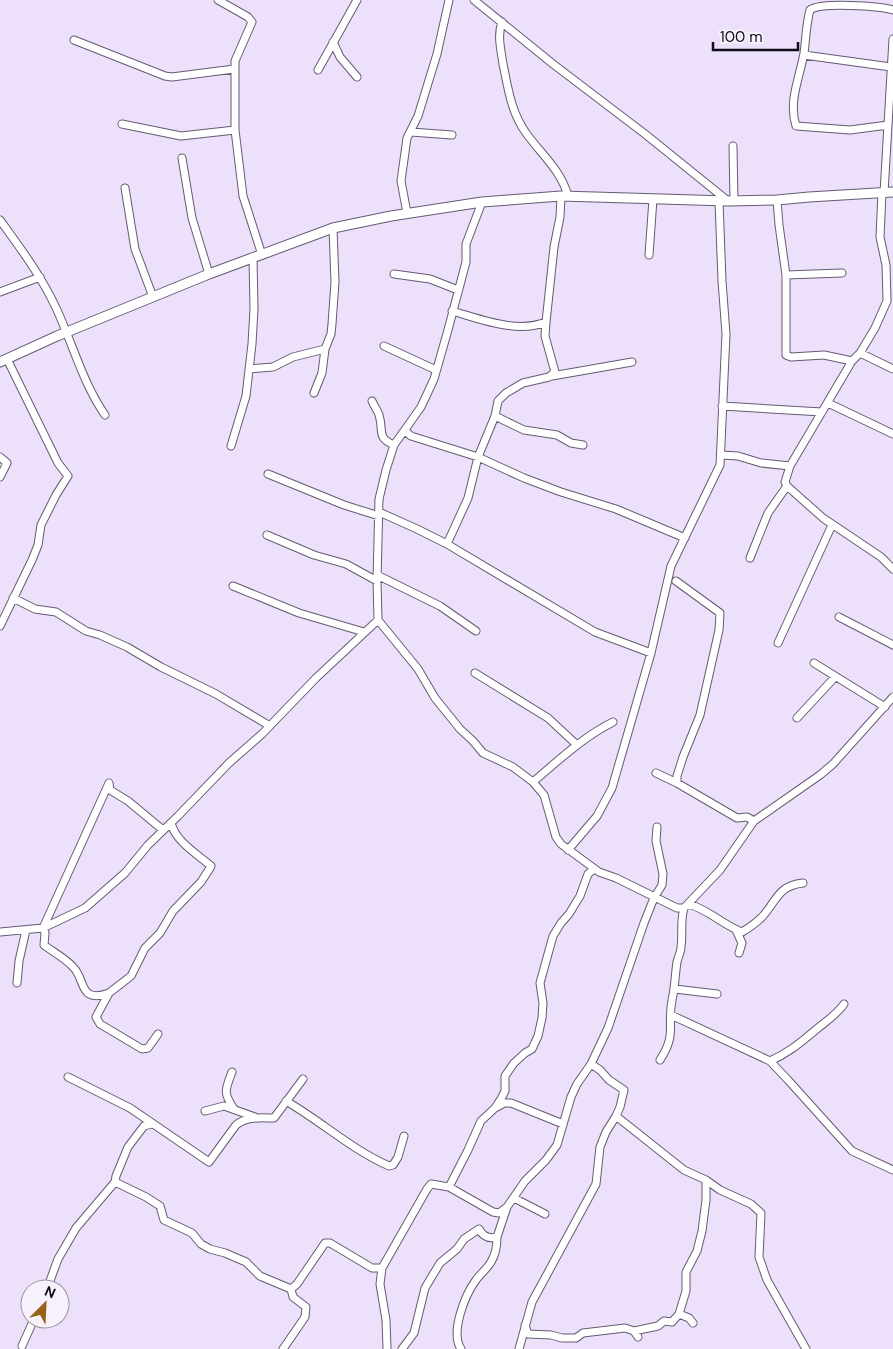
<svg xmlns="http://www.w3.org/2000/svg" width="893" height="1349" font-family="'DM Sans',sans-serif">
<rect width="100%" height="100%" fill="#ece0fa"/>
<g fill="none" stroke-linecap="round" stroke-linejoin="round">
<defs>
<path id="minor" d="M218 0 248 17 252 22 235 61V130L243 196 262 255
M474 0 553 64 645 134 728 201
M502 22C497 35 501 50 503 64 508 88 511 112 526 133 541 154 561 170 568 196
M74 40 165 76 172 77 234 69
M333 42 340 57 357 77
M804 55 891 67
M318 70 357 0
M122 124 181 136 235 130
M888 125 850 130 796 126C788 101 800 77 804 53 806 39 806 24 810 10 821 2 879 6 893 10
M411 132 452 135
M733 146 734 201
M182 158 192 218 209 274
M125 188 135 249 153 297
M882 193 880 237 886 265 887 301 875 328 860 353 852 361 790 466 785 482 787 486 823 518 881 557 893 569
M884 193 893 39
M777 200 779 225 786 275V355L791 357 824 355 852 361
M407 213 401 181 407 138 418 116 437 54 449 0
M0 220C21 249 42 277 57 310 73 345 83 383 105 415
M649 255 653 199
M394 274 430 279 458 290
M786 275 842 273
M0 292 40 277
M452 311C481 319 517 334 546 322
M384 346 436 370
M860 353 893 369
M249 369 273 367 293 357 325 349
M552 376 632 362
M314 393 322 373 325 349 331 334 332 324 335 282 333 228
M372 401C374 406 378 411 379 415 384 430 376 438 394 445
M828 403 893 434
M722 406 822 412
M495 416 524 430 557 435 571 443 583 445
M405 431 411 436 478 457 524 478 561 492 616 509 685 538
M231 446 246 396 252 344 254 309 253 258
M721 455 738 456 761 463 790 466
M0 457 7 463 0 477
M268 474 344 505 379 516
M379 512 417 529 447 544 595 632 651 653
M267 535 314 555 346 564 377 581
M447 544 468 498 478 457 495 416 498 401 506 393 523 383 549 377 555 372 545 336 546 322 554 247 560 217 561 196
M750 558 768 513 787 486
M377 575 440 606 476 631
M676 581 720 613 719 630 700 715 683 757 677 776V783L737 818 747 817 754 821
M233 586 299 613 364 632
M13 598 35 609 56 612 86 631 100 635 127 647 161 667 216 694 270 726
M839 617 893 645
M378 620 377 581 379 499 386 470 394 445 421 407 434 379 448 330 466 262V244L482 202
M0 626 32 560 38 545 41 525 56 495 68 476 58 463 7 359
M778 643 832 525
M814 663 885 707
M475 673 548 718 577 745
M797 718 835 677
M656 773 677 783
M533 782C559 760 583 737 613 722
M657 827 656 841 663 874 662 885 654 898 644 923 608 1028 591 1064 600 1070 609 1080 624 1090 620 1107 616 1116 684 1170 706 1180 720 1190 751 1204 761 1213 759 1257 767 1280 806 1349
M568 850 597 816 612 788 651 653 671 566 720 465 726 334 722 281 719 201
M688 904C708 909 723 925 742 932 749 928 756 923 762 917 777 901 777 886 803 883
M736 930 742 943 739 953
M0 932 43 928 85 908 125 873 148 845 178 816 229 763 262 734 316 678 378 620 418 669 435 698 460 729 473 741 483 753 513 767 533 782 544 795 556 837 561 844 599 872 616 878 677 908H684
M17 983 19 961 26 930
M675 989 717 994
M109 993C78 1004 86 979 73 967 65 958 53 952 44 945L45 933 43 928 109 783 110 790 128 801 163 830
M671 1015 770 1061 788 1080 852 1151 893 1170
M158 1034 148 1048 142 1049 100 1024 96 1017 109 993 131 976 145 948 160 933 173 911 201 882 210 868 211 866C196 853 176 842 171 823
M660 1060C677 1034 667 1027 672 1000 675 987 675 975 677 962 678 957 681 952 681 947 683 934 680 921 684 908L720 870 754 821 820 775 833 764 893 697
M770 1061C789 1053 802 1041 818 1028 828 1020 837 1014 844 1004
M232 1072C225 1090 223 1093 234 1109
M68 1077 130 1108 209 1162 236 1125C247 1116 261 1118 274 1118L303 1079
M286 1101C322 1122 351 1149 389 1166L393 1165 398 1157 404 1136
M497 1107 504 1103H511L563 1124
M205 1111 224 1106 255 1117
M115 1182 146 1197 160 1206 164 1220 192 1233 201 1244 210 1249 225 1253 246 1262 260 1276 291 1289 297 1284 325 1243H330L372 1268H382
M449 1187 468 1150 481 1121 495 1108 501 1099 505 1091V1076L514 1063 525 1053 532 1049 538 1036 542 1018 543 1003 540 983 553 936 561 923 569 914 580 896 588 874 594 869
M514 1198 545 1214
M47 1289 58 1259 76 1228 115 1182 116 1176 128 1147 144 1126 152 1124
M679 1314 689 1318 693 1323
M525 1325 528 1334 551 1335 562 1338H576L583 1333 625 1328 634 1331 638 1337
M634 1331 658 1326 664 1321 672 1322 679 1314 686 1291V1272L697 1251 702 1231 706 1200V1180
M22 1346 34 1319
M283 1349 305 1317 306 1307 293 1297 291 1289
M387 1349 386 1320 380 1284 382 1268 427 1189 431 1184 449 1187 493 1212 499 1213 507 1207
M402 1349 414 1333 425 1288 440 1263 457 1249 464 1239 479 1229C483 1237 489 1239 497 1237L507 1207 525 1181 546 1160 557 1145 571 1097 577 1084 591 1064
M461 1349C450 1332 465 1295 476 1280 480 1274 487 1269 491 1262 496 1254 497 1246 497 1237
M519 1349 532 1302 596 1184 600 1147 606 1132 616 1116"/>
<path id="tertiary" d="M0 362 57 336 209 274 333 228 391 216 482 202 561 196 728 201 777 200 809 197 893 192"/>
</defs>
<use href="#minor" stroke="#655b71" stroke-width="9"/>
<use href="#tertiary" stroke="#655b71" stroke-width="11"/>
<use href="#minor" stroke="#fff" stroke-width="7"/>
<use href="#tertiary" stroke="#fff" stroke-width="9"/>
</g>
<g transform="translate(45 1304) rotate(24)"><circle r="24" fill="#f6f1fb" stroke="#9a959f"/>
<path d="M0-4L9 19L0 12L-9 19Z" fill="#966417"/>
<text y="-8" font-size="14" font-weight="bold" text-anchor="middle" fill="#100c15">N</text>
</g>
<path d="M713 42v8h85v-8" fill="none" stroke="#100c15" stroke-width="2.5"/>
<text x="720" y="42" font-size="15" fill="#100c15" stroke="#f6f1fb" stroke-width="4" paint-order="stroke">100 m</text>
</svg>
